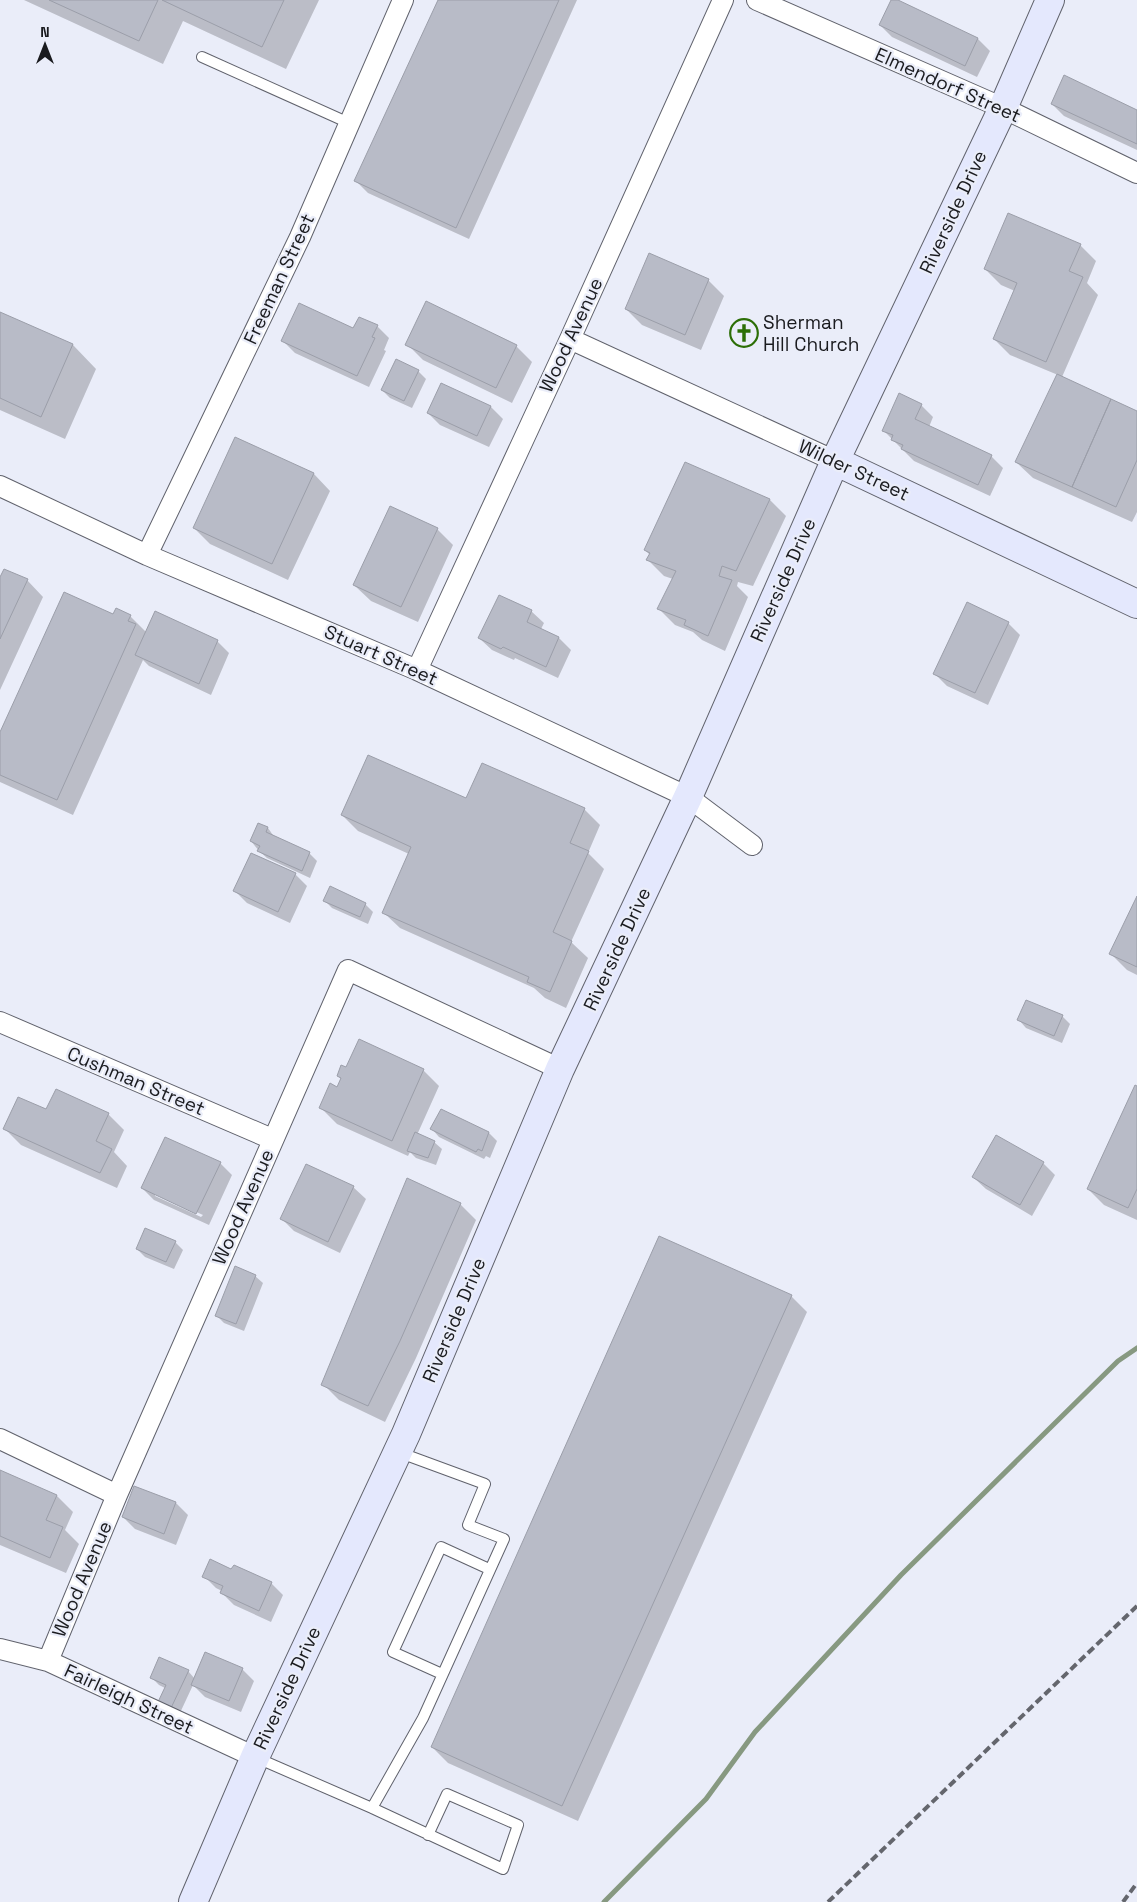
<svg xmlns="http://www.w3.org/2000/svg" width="1137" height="1902" font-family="'Space Grotesk',sans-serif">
<rect width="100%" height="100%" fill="#eaedf9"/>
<path fill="#0003" fill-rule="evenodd" d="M24 0H319L286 69 183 21 163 64Z
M439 0H577L469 239 368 193 356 181Z
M892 0 978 39 990 51 977 77 892 37 880 25Z
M1052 104 1137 111V150L1064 116Z
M1080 245 1096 261 1087 283 1098 295 1062 377 1137 412V512L1132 522 1033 478 1016 462 1058 375 1010 355 994 339 1015 291 1001 285 985 269Z
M708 280 724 296 701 350 642 325 626 309Z
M0 313 73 345 96 369 65 439 0 410Z
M377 326 389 338 384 350 386 351 369 387 295 353 283 341Z
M407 344 516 346 532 362 512 403 423 360Z
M418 371 426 379 412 408 390 398 382 390Z
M921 405 933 417 929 427 991 456 1003 468 990 496 914 461 883 430Z
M491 407 503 419 489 447 440 425 428 413Z
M236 438 314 474 330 491 288 580 210 544 194 528Z
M685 463 770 500 786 516 753 586 738 582 737 586 748 597 725 651 702 640 693 632 675 625 659 609 673 579 664 576 648 560 650 555 645 550Z
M437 529 453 545 418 622 371 601 354 585Z
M0 579 27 580 43 597 0 690Z
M499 596 531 611 544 623 541 629 559 638 571 650 558 678 515 658 514 660 492 650 479 638Z
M114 615 130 616 147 633 217 641 229 653 211 695 149 666 143 660 73 815 0 782V735Z
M1008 623 1020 635 988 705 947 686 935 674Z
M467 800 584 809 600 825 588 853 604 869 571 942 588 958 566 1008 545 998 534 988 400 928 383 912 409 854 358 831 342 815Z
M259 824 268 828 275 838 309 853 317 861 310 878 267 858 259 851 251 841Z
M295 874 307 886 290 923 247 903 235 891Z
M1137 899V975L1127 970 1111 954Z
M324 900 365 904 373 912 368 924 332 908Z
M1062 1016 1070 1024 1062 1043 1026 1028 1019 1020Z
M347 1069 423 1070 439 1086 417 1135 434 1142 442 1149 436 1165 416 1158 410 1152 408 1156 337 1124 321 1108 338 1088 342 1080 338 1076Z
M1137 1088V1220L1104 1205 1088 1189Z
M441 1110 489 1133 497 1141 490 1158 486 1156 484 1159 439 1137 432 1129Z
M47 1111 108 1114 124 1130 114 1152 127 1166 117 1188 21 1145 5 1129Z
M220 1163 232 1175 209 1225 154 1200 142 1188ZM155 1193 203 1215 201 1217 155 1196Z
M1043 1163 1055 1175 1032 1216 986 1189 973 1177Z
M353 1187 366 1199 340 1253 294 1231 282 1219Z
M460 1204 476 1220 416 1358 385 1422 339 1400 323 1384Z
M175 1242 183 1250 174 1269 145 1257 137 1249Z
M255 1276 263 1283 244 1331 224 1323 216 1315Z
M791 1296 807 1312 578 1821 448 1763 432 1747Z
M0 1472 57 1496 73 1512 65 1530 79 1544 66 1573 0 1545Z
M135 1487 176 1503 188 1515 176 1545 135 1529 123 1517Z
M231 1570 271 1583 283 1595 271 1622 234 1605 222 1593V1591L216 1588 204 1576Z
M242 1669 254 1681 241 1712 205 1697 193 1685 179 1715 167 1710 165 1688 159 1685 151 1677 188 1671 195 1679Z"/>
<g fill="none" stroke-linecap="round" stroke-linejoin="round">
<path stroke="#879981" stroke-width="5" d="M604 1902 706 1799 755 1732 901 1575 1118 1361 1137 1348"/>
</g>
<path fill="#b8bbc7" stroke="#9b9ea9" d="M49 0H158L139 41Z
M162 0H284L262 47Z
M438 0H559L456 228 354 181Z
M891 0H898L978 38 965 66 879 25Z
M1064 75 1137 110V144L1051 104Z
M1008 213 1081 244 1069 271 1083 277 1046 362 993 339 1017 283 984 269Z
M649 253 709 279 685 335 625 309Z
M426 301 517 345 496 388 405 345Z
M299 303 353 328 359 317 378 325 372 337 375 338 357 376 281 341Z
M0 312 73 344 41 417 0 398Z
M396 359 419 370 404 401 381 390Z
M1057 374 1111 399 1072 487 1015 462Z
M441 383 491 406 477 436 427 413Z
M899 393 922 404 915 419 992 455 978 485 901 449 903 445 891 440 893 435 882 431Z
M1111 399 1137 411V460L1116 507 1072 487Z
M235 437 314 473 272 564 193 528Z
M685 462 770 499 736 571 722 566 719 576 732 580 708 636 684 625 686 620 657 609 676 571 646 560 650 553 644 550Z
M390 506 438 528 401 607 353 585Z
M4 569 28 579 0 639V577Z
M64 592 113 614 116 608 131 615 128 621 136 624 57 800 0 775V732Z
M499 595 532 610 527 622 559 637 546 667 503 647 501 649 478 638Z
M967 602 1009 622 975 693 933 674Z
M155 611 218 640 199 684 135 655Z
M368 755 466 798 482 763 585 808 570 843 589 851 553 932 572 941 550 992 527 982 529 977 382 913 411 847 341 815Z
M258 823 268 827 266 832 310 852 302 871 257 851 260 846 250 841Z
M251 853 296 873 278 912 233 891Z
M330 886 366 903 360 917 323 901Z
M1137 896V967L1109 954Z
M1026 1000 1063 1015 1054 1036 1017 1020Z
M359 1039 424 1069 392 1141 319 1108 330 1083 337 1087 341 1078 337 1076 341 1065 346 1067Z
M1135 1085 1137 1086V1189L1128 1208 1087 1189Z
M56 1089 109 1113 96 1141 112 1149 100 1173 3 1129 18 1097 46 1109Z
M441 1109 489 1132 482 1151 478 1149 476 1152 430 1129Z
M415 1132 435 1141 428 1158 407 1151Z
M996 1135 1044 1162 1020 1205 972 1177Z
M165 1137 221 1162 196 1214 141 1188Z
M306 1164 354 1186 328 1242 280 1219Z
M407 1178 461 1203 400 1341 368 1406 321 1385Z
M145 1228 176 1241 166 1262 136 1249Z
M659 1236 792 1295 562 1806 431 1747Z
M235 1266 256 1275 236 1324 215 1316Z
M0 1470 57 1495 46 1520 63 1527 50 1558 0 1536Z
M134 1486 176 1502 164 1534 122 1517Z
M210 1559 231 1569 234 1565 272 1582 259 1611 220 1593 223 1586 202 1577Z
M205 1652 243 1668 229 1701 191 1685Z
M159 1657 189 1670 171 1708 158 1702 166 1685 150 1678Z"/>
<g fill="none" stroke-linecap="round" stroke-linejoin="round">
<defs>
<path id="lane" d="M202 57 349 123
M442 1674 393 1652 441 1547 489 1569
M257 1758 372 1808 423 1718 504 1539 468 1525 485 1484 398 1452
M372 1808 503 1869 518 1825 447 1794 428 1835"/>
<path id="street" d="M757 0 1003 108 1137 173
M570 339 835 461
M0 486 147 555 417 670 688 797 752 845
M147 555 300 237 403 0
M417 670 570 339 723 0
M0 1022 272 1139
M0 1439 117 1495
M0 1649 48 1661 255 1757
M48 1661 117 1495 348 970 560 1069"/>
<path id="secondary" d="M835 461 1137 604
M193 1902 255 1757 406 1434 560 1069 688 797 835 461 1003 108 1050 0"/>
</defs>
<use href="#lane" stroke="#60626c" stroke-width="12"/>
<use href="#street" stroke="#60626c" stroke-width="22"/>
<use href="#secondary" stroke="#60626c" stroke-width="30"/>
<use href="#lane" stroke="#fff" stroke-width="10"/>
<use href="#street" stroke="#fff" stroke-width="20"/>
<use href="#secondary" stroke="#e4e8fd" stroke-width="28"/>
<path stroke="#64666d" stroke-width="4" stroke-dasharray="8 4" stroke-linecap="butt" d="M828 1902 1137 1606
M1123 1902 1137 1883"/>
</g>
<defs>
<symbol id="church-ring" viewBox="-11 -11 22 22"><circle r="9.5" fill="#eaedf9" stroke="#2c6e06" stroke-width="1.5"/><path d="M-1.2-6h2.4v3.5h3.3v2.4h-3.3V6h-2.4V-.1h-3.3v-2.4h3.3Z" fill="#2c6e06"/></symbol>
</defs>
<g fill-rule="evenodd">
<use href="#church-ring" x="728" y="317" width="32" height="32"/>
</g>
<g text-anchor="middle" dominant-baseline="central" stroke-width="4.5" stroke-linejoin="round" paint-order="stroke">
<g font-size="19" fill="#1a1b1f" stroke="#eaedf9">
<text transform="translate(948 85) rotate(24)">Elmendorf Street</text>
<text transform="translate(953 212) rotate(-65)">Riverside Drive</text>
<text transform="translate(279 279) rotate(-65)">Freeman Street</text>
<text transform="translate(571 335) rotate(-65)">Wood Avenue</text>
<text transform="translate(854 470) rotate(25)">Wilder Street</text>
<text transform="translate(783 580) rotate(-66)">Riverside Drive</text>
<text transform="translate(381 655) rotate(24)">Stuart Street</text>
<text transform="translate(617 949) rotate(-65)">Riverside Drive</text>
<text transform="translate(136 1081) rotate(23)">Cushman Street</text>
<text transform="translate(243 1207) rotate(-66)">Wood Avenue</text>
<text transform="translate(454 1320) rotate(-67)">Riverside Drive</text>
<text transform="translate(82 1579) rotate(-67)">Wood Avenue</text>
<text transform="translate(287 1688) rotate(-65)">Riverside Drive</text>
<text transform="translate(129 1699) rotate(25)">Fairleigh Street</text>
</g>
<g font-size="19" fill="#1a1b1f" stroke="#eaedf9" text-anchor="start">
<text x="763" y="322">Sherman<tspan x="763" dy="22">Hill Church</tspan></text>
</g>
</g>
<g transform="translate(45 45)" stroke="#eaedf9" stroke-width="4" paint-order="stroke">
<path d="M0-4L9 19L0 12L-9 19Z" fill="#1a1b1f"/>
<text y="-8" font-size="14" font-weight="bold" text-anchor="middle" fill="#1a1b1f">N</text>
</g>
</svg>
